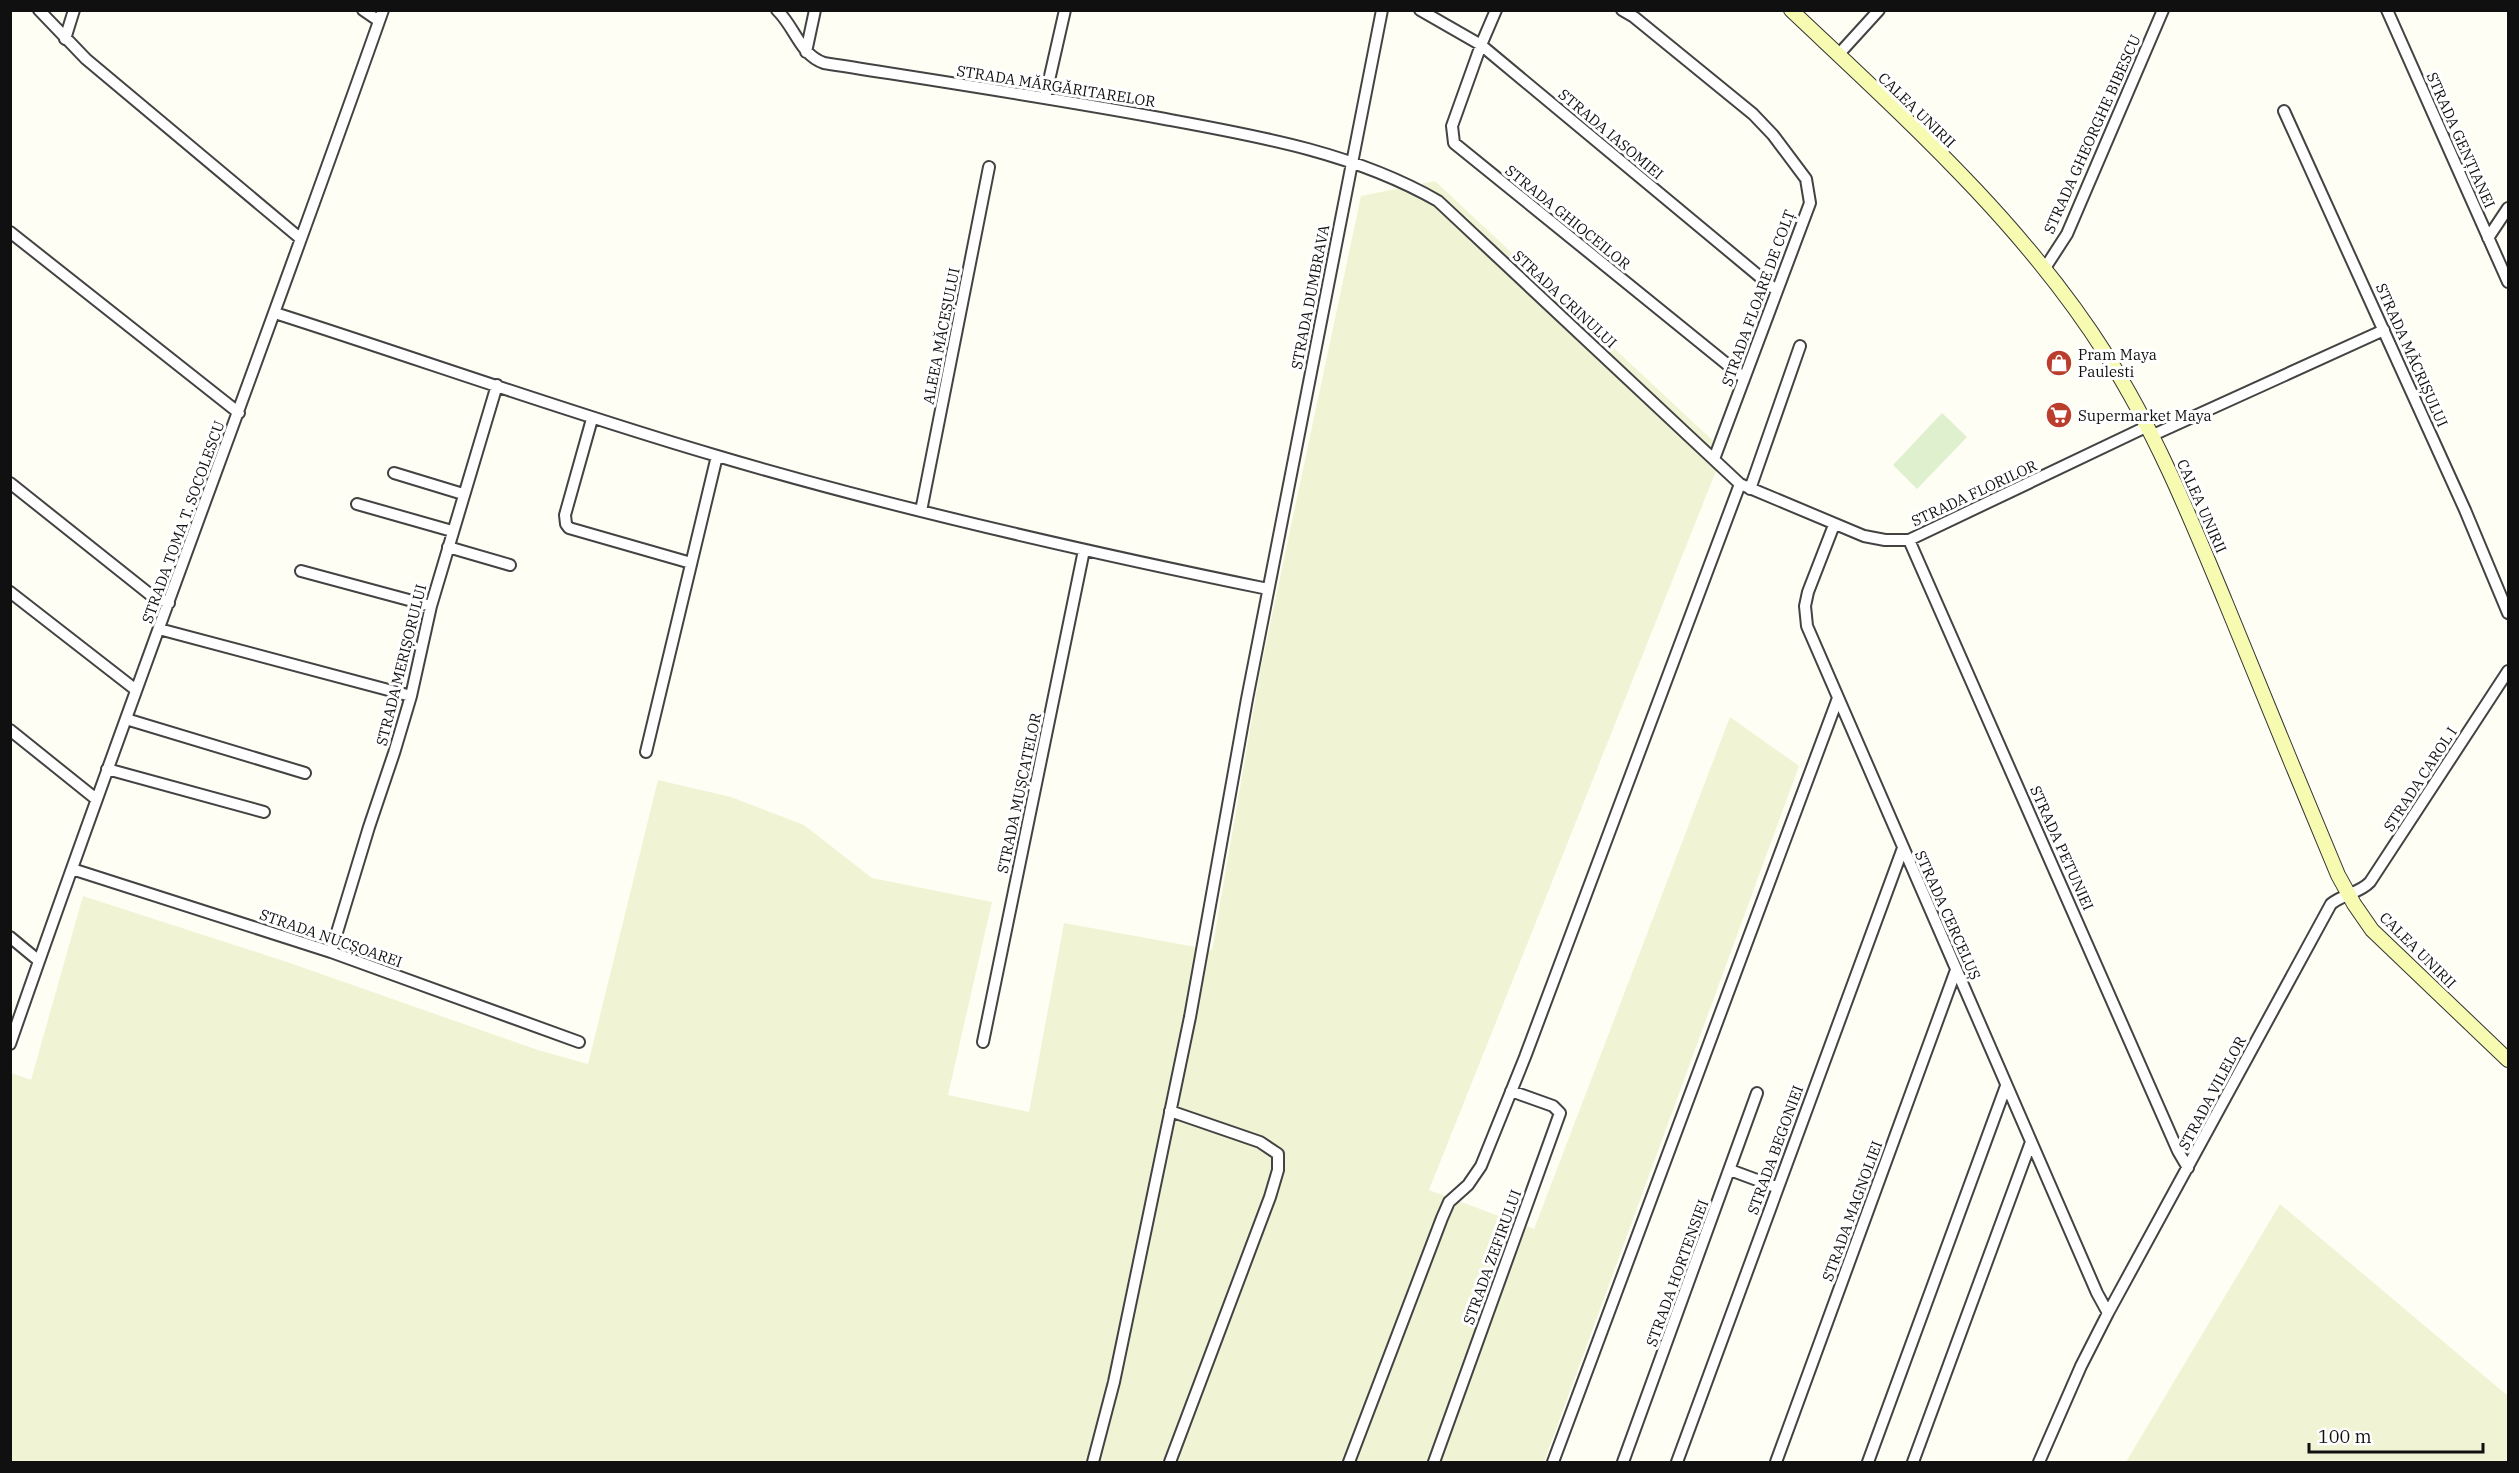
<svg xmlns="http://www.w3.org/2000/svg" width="2519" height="1473" font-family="'IBM Plex Serif',serif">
<rect width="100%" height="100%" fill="#fefef4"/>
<path fill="#f1f4d4" d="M1435 181 1724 451 1429 1190 1534 1229 1730 717 1799 766 1544 1462H11V1073L31 1080 83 896 287 962 538 1050 588 1064 658 780 731 797 804 825 872 878 992 902 948 1095 1029 1112 1064 923 1212 950 1260 672 1361 196Z
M2280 1204 2508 1396V1462H2126Z"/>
<path fill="#dff0cf" d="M1942 413 1967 437 1917 489 1893 465Z"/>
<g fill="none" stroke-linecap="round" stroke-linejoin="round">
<defs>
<path id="minor" d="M39 10 86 59 301 239
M363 10 379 21
M777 10C795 27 800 55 824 63 938 81 1052 98 1165 119 1258 136 1355 153 1438 201L1740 484 1864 536 1885 540H1909L2148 426
M1420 10 1481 45 1777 291
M1496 10 1481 45 1452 126 1454 143 1744 378
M1622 10 1634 17 1753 114 1773 135 1806 179 1810 203 1714 459
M2387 10 2508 282
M65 39 74 10
M806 52 815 10
M1838 55 1879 10
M1045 98 1065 10
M2284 111 2465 510 2508 613
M10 232 239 413
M2488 238 2508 208
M2045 268 2067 234 2163 10
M275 313C422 360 567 412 714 455 896 509 1082 551 1268 589
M592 419 565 515 566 524 569 528 691 563
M2153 435 2384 330
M394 473 463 494
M10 483 152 596 169 603
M1750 489 1800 346
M357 504 452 531
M921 511 989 167
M1834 525 1808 592 1805 606 1807 626 2097 1293 2108 1313
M1909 540 2178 1151 2188 1168
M448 547 510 565
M301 571 431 606
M10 592 136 690
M159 629 411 696
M126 719 305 773
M10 730 96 799
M646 752 717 456
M107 769 264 812
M72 869 331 952 579 1042
M10 937 39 961
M331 952 369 827 394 753 411 696 431 606 497 385
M983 1042 1084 550
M10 1044C130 698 261 356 383 10
M1170 1111 1260 1142 1278 1154V1170L1270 1197 1170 1462
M1730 1170 1776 1187
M1093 1462 1114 1382 1190 1017 1247 699 1382 10
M1349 1462 1442 1218 1449 1202 1468 1185 1481 1166 1525 1057 1740 484
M1434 1462 1560 1113 1553 1106 1511 1091
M1553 1462 1838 698
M1623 1462 1757 1093
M1677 1462 1903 848
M1776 1462 1956 970
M1868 1462 2006 1086
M1913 1462 2031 1142
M2039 1462 2081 1366 2108 1313 2331 904C2343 894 2360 893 2370 882L2508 671"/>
<path id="secondary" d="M1791 10C1904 117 2024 224 2107 356 2156 433 2190 517 2225 601 2262 692 2300 784 2338 875L2354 904 2372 930 2508 1060"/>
</defs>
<use href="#minor" stroke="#434343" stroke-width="14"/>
<use href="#secondary" stroke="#323232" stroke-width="16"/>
<use href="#minor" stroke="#fff" stroke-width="10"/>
<use href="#secondary" stroke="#f7fbb2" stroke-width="14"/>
</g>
<defs>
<symbol id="shop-disc" viewBox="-11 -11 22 22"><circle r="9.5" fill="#bb3e2d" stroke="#fff"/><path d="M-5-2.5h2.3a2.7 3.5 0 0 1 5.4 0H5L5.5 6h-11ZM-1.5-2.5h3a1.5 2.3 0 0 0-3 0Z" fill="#fff"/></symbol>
<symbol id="supermarket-disc" viewBox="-11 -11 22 22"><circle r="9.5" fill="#bb3e2d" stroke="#fff"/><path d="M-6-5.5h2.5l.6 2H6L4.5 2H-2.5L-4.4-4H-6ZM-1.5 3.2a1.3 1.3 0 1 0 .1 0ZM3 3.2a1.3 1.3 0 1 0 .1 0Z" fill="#fff"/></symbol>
</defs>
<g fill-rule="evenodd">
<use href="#shop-disc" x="2044" y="348" width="30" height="30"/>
<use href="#supermarket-disc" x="2044" y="400" width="30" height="30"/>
</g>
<g text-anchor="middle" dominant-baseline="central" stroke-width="6" stroke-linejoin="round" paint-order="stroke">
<g font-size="15" fill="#101010" stroke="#fff">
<text transform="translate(1056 86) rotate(9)">STRADA MĂRGĂRITARELOR</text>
<text transform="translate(1917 110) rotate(44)">CALEA UNIRII</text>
<text transform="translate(1611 134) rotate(40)">STRADA IASOMIEI</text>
<text transform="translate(2092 134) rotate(-66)">STRADA GHEORGHE BIBESCU</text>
<text transform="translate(2461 140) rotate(66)">STRADA GENȚIANEI</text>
<text transform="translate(1568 217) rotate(39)">STRADA GHIOCEILOR</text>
<text transform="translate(1310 297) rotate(-79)">STRADA DUMBRAVA</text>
<text transform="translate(1758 298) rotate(-70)">STRADA FLOARE DE COLȚ</text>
<text transform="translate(1565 299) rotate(43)">STRADA CRINULUI</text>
<text transform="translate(941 336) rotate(-79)">ALEEA MĂCEȘULUI</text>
<text transform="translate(2412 355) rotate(66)">STRADA MĂCRIȘULUI</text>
<text transform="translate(1974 493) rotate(-25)">STRADA FLORILOR</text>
<text transform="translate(2202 506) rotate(66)">CALEA UNIRII</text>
<text transform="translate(183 522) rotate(-70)">STRADA TOMA T. SOCOLESCU</text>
<text transform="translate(401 665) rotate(-76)">STRADA MERIȘORULUI</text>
<text transform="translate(2420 779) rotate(-57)">STRADA CAROL I</text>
<text transform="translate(1019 793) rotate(-78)">STRADA MUȘCATELOR</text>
<text transform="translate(2062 848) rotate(66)">STRADA PETUNIEI</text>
<text transform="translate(1948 915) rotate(66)">STRADA CERCELUȘ</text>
<text transform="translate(331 938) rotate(19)">STRADA NUCȘOAREI</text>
<text transform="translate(2418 950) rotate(45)">CALEA UNIRII</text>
<text transform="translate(2212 1093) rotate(-62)">STRADA VILELOR</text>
<text transform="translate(1775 1150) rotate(-70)">STRADA BEGONIEI</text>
<text transform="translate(1852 1211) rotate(-70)">STRADA MAGNOLIEI</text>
<text transform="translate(1492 1257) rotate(-70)">STRADA ZEFIRULUI</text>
<text transform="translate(1677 1273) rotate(-70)">STRADA HORTENSIEI</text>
</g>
<g font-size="15" fill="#101010" stroke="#fff" text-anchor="start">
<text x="2078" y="354">Pram Maya<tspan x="2078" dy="17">Paulesti</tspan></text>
<text x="2078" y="415">Supermarket Maya</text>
</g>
</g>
<rect width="2519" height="1473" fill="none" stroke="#101010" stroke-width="24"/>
<path d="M2309 1443v9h174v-9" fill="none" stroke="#101010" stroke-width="3"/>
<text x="2318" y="1443" font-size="18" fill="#101010" stroke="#ffffff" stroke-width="4.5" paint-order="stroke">100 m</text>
</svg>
